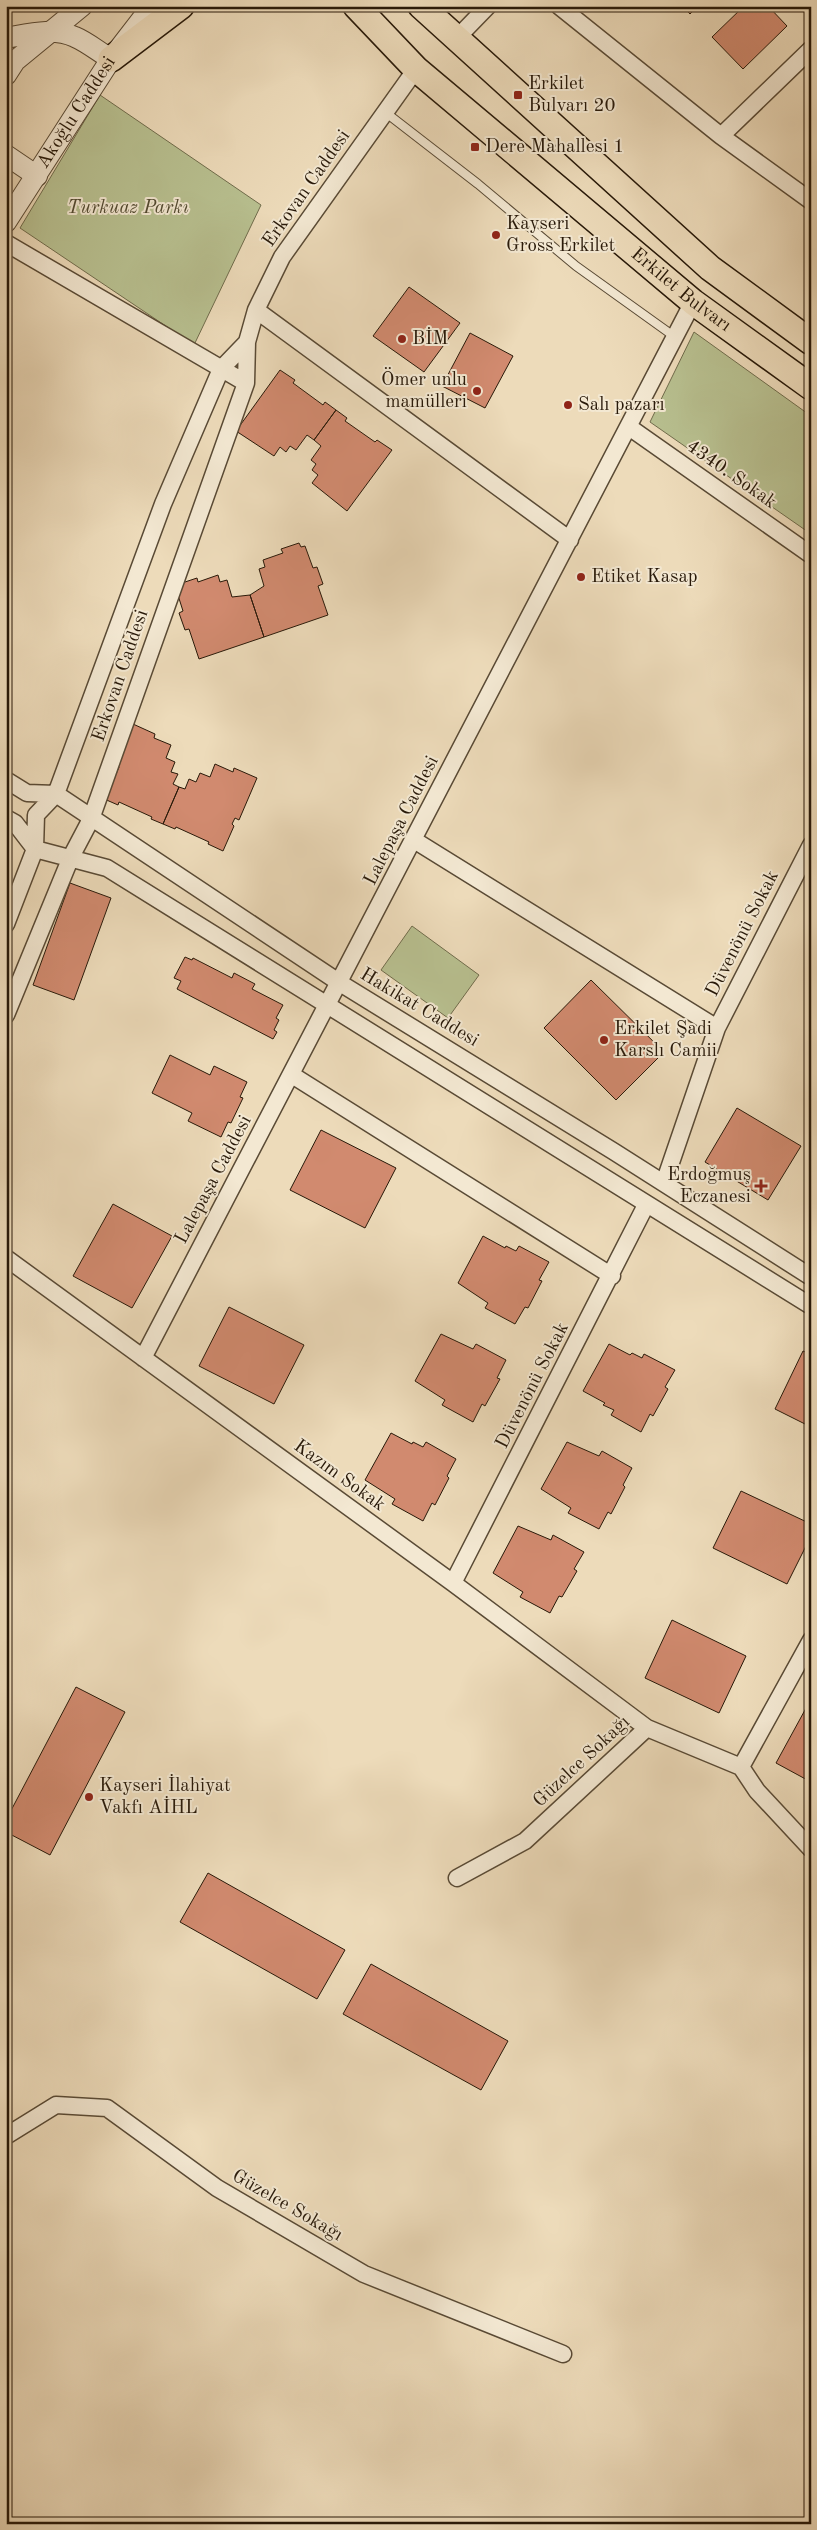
<svg xmlns="http://www.w3.org/2000/svg" width="817" height="2530" font-family="'Old Standard TT',serif">
<rect width="100%" height="100%" fill="#eddbba"/>
<filter id="stains"><feTurbulence type="fractalNoise" baseFrequency=".004" numOctaves="4"/><feColorMatrix values="0 0 0 0 .2 0 0 0 0 .09 0 0 0 0 .02 0 0 0 .5 -.17"/></filter>
<radialGradient id="worn" r=".72"><stop offset=".6" stop-color="#630" stop-opacity="0"/><stop offset="1" stop-color="#630" stop-opacity=".3"/></radialGradient>
<path fill="#b8c090" stroke="#706c4c" d="M100 95 261 205 194 345 20 228Z
M694 332 811 416V534L650 422Z
M412 926 479 975 448 1018 381 970Z"/>
<path fill="#d18a6f" stroke="#281909" d="M682 6H698L690 14Z
M744 6H768L787 26 743 69 712 37Z
M409 287 460 323 424 372 373 336Z
M470 333 513 356 485 408 442 386Z
M280 370 295 380 293 383 323 405 325 402 336 410 314 440 307 435 296 450 290 446 286 452 280 447 274 456 236 431Z
M336 410 347 418 345 421 375 442 377 440 392 450 347 511 312 483 318 475 312 470 316 464 311 460 321 446 314 440Z
M299 543 301 547 305 546 313 568 317 567 323 584 318 586 328 615 264 637 250 595 264 586 259 569 265 567 263 560 283 553 281 549Z
M218 575 220 582 227 580 232 597 250 595 264 637 199 659 189 629 185 630 179 613 183 611 176 589 179 584 197 578 198 582Z
M133 724 155 734 154 738 171 745 166 758 175 762 171 772 178 774 173 784 179 787 163 824 151 819 152 817 119 802 118 805 102 798 113 773 116 774 119 767 114 765Z
M215 764 233 772 234 768 257 778 239 820 235 818 232 824 234 826 223 851 208 844 209 842 176 827 175 829 163 824 179 787 185 789 189 779 196 782 200 773 210 777Z
M70 883 111 898 74 1000 33 985Z
M185 957 192 960 193 958 232 978 234 973 255 984 252 989 283 1005 276 1018 279 1020 274 1030 277 1032 273 1039 177 989 181 981 174 978Z
M591 980 664 1052 616 1100 544 1028Z
M170 1055 210 1075 214 1066 247 1082 240 1097 243 1098 231 1123 228 1122 221 1137 188 1121 192 1113 152 1093Z
M737 1108 801 1146 768 1200 705 1162Z
M321 1130 396 1168 365 1228 290 1190Z
M113 1204 172 1236 132 1308 73 1276Z
M483 1236 505 1248 506 1246 516 1251 519 1246 549 1262 539 1280 542 1281 528 1308 525 1307 515 1324 485 1308 488 1303 458 1283Z
M229 1307 304 1345 274 1404 199 1366Z
M441 1334 473 1349 476 1344 506 1360 497 1378 500 1379 485 1406 482 1404 473 1422 442 1405 445 1400 415 1381Z
M609 1344 630 1355 632 1353 642 1358 644 1354 675 1370 665 1387 668 1389 653 1416 650 1414 641 1432 611 1415 614 1410 603 1405 605 1403 583 1391Z
M803 1351 811 1354V1427L775 1409Z
M391 1433 412 1444 413 1442 423 1447 426 1442 456 1459 447 1476 449 1478 435 1505 432 1503 423 1521 392 1504 395 1499 365 1480Z
M567 1442 599 1456 602 1451 632 1468 623 1485 625 1487 611 1514 608 1512 599 1529 568 1513 571 1508 541 1489Z
M741 1491 811 1524V1536L787 1584 713 1548Z
M518 1526 551 1540 553 1535 584 1552 574 1569 577 1571 562 1597 559 1596 550 1613 520 1597 523 1592 493 1573Z
M672 1620 746 1656 719 1713 645 1678Z
M76 1687 125 1712 50 1855 6 1832V1820Z
M811 1699V1782L776 1763Z
M208 1873 345 1950 317 1999 180 1922Z
M371 1964 508 2041 481 2090 343 2014Z"/>
<g fill="none" stroke-linecap="round" stroke-linejoin="round">
<defs>
<path id="service" d="M385 112 478 184 576 266 675 337"/>
<path id="minor" d="M559 6 721 136 811 201
M456 39 488 6
M721 136 811 49
M6 243 246 383
M256 310 570 540
M629 427 811 555
M6 780 27 793 56 794 340 983 613 1151 811 1277
M6 818 15 823 35 849 107 868 811 1306
M414 840 717 1028
M6 924 35 849 36 815 56 794 163 504 221 369 247 342
M6 1015 71 857 91 819 246 383 247 342 256 310 282 257 416 69
M292 1075 612 1276
M664 1183 717 1028 811 845
M6 1258 453 1583 647 1728
M143 1358 693 302
M453 1583 646 1205
M741 1767 811 1640
M741 1767 757 1791 811 1849
M457 1878 525 1841 647 1728 741 1767
M6 2136 56 2105 107 2108 217 2188 364 2274 563 2354"/>
<g id="tertiary">
<path d="M6 38C29 34 53 27 75 37 87 42 99 52 111 59"/>
<path d="M6 75 15 61 82 6"/>
<path d="M6 155 37 176"/>
<path id="s1" d="M6 222 111 59 152 6"/>
</g>
<g id="primary">
<path id="s2" d="M356 6 416 69 693 302 811 387"/>
<path d="M421 6 710 268 811 342"/>
<path d="M111 59 181 6"/>
</g>
</defs>
<use href="#service" stroke="#594a35" stroke-width="10"/>
<use href="#minor" stroke="#594a35" stroke-width="19"/>
<use href="#tertiary" stroke="#594a35" stroke-width="22"/>
<use href="#primary" stroke="#281909" stroke-width="28"/>
<use href="#service" stroke="#f3e8d2" stroke-width="8"/>
<use href="#minor" stroke="#f3e8d2" stroke-width="16"/>
<use href="#tertiary" stroke="#f3e8d2" stroke-width="20"/>
<use href="#primary" stroke="#eddbba" stroke-width="25"/>
</g>
<g fill="#8f2418" stroke="#f3e8d2" stroke-width="2">
<rect x="513" y="90" width="10" height="10" rx="2.5"/>
<rect x="470" y="142" width="10" height="10" rx="2.5"/>
<circle cx="496" cy="235" r="5"/>
<circle cx="402" cy="339" r="5"/>
<circle cx="477" cy="391" r="5"/>
<circle cx="568" cy="405" r="5"/>
<circle cx="581" cy="577" r="5"/>
<circle cx="604" cy="1040" r="5"/>
<path d="M758.5 1178.5h5v5h5v5h-5v5h-5v-5h-5v-5h5z"/>
<circle cx="89" cy="1797" r="5"/>
</g>
<g text-anchor="middle" dominant-baseline="central" stroke-width="4" stroke-linejoin="round" paint-order="stroke">
<g font-size="19" fill="#281909" stroke="#f3e8d2" text-anchor="start">
<text x="528" y="84">Erkilet<tspan x="528" dy="22">Bulvarı 20</tspan></text>
<text x="485" y="147">Dere Mahallesi 1</text>
<text x="506" y="224">Kayseri<tspan x="506" dy="22">Gross Erkilet</tspan></text>
<text x="412" y="339">BİM</text>
<text x="467" y="380" text-anchor="end">Ömer unlu<tspan x="467" dy="22">mamülleri</tspan></text>
<text x="578" y="405">Salı pazarı</text>
<text x="591" y="577">Etiket Kasap</text>
<text x="614" y="1029">Erkilet Şadi<tspan x="614" dy="22">Karslı Camii</tspan></text>
<text x="751" y="1175" text-anchor="end">Erdoğmuş<tspan x="751" dy="22">Eczanesi</tspan></text>
<text x="99" y="1786">Kayseri İlahiyat<tspan x="99" dy="22">Vakfı AİHL</tspan></text>
</g>
<g font-size="19" fill="#281909" stroke="#f3e8d2">
<text stroke="none"><textPath href="#s1" startOffset="130">Akoğlu Caddesi</textPath></text>
<text transform="translate(307 189) rotate(-55)">Erkovan Caddesi</text>
<text stroke="none"><textPath href="#s2" startOffset="432">Erkilet Bulvarı</textPath></text>
<text transform="translate(731 475) rotate(35)">4340. Sokak</text>
<text transform="translate(121 676) rotate(-71)">Erkovan Caddesi</text>
<text transform="translate(402 821) rotate(-63)">Lalepaşa Caddesi</text>
<text transform="translate(743 934) rotate(-63)">Düvenönü Sokak</text>
<text transform="translate(419 1008) rotate(31)">Hakikat Caddesi</text>
<text transform="translate(214 1180) rotate(-62)">Lalepaşa Caddesi</text>
<text transform="translate(533 1386) rotate(-63)">Düvenönü Sokak</text>
<text transform="translate(339 1476) rotate(36)">Kazım Sokak</text>
<text transform="translate(582 1762) rotate(-43)">Güzelce Sokağı</text>
<text transform="translate(287 2206) rotate(30)">Güzelce Sokağı</text>
</g>
<g font-size="19" font-style="italic" fill="#534b32" stroke="#f3e8d2">
<text x="128" y="208">Turkuaz Parkı</text>
</g>
</g>
<rect width="817" height="2530" fill="none" stroke="#eddbba" stroke-width="25"/>
<rect x="8" y="8" width="802" height="2515" fill="none" stroke="#281909" stroke-width="2.5"/>
<rect x="12" y="12" width="792" height="2505" fill="none" stroke="#281909"/>
<rect width="100%" height="100%" filter="url(#stains)"/>
<rect width="100%" height="100%" fill="url(#worn)"/>
</svg>
